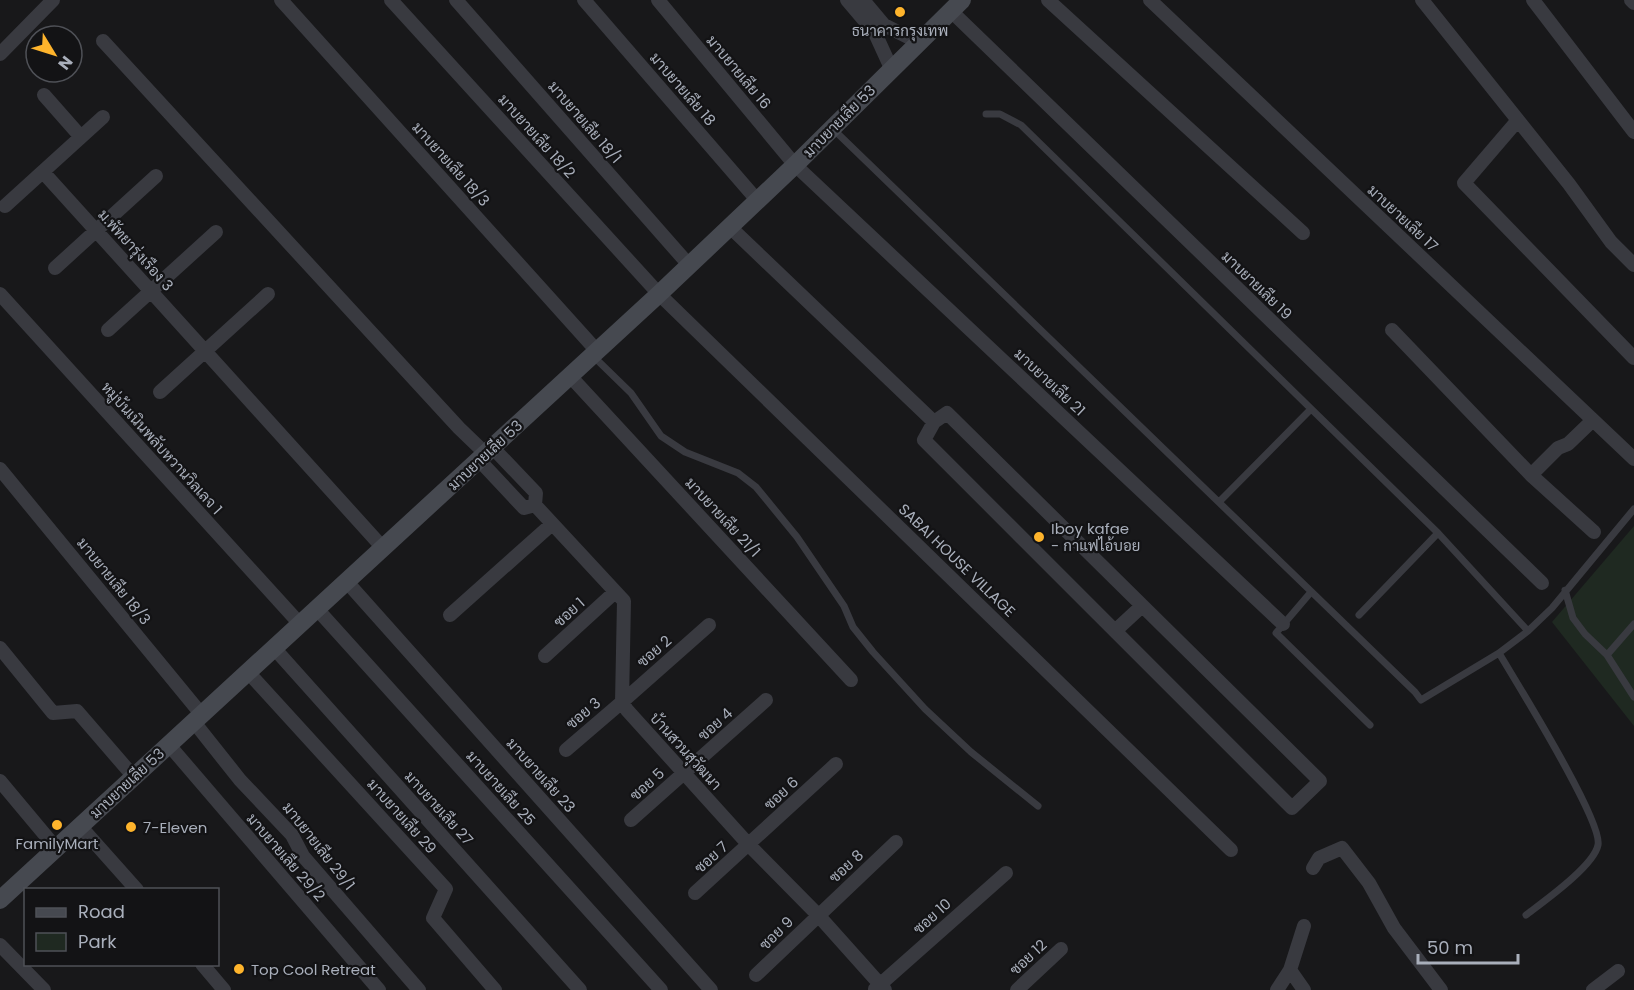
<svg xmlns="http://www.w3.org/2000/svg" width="1634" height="990" font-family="Poppins,Sarabun,sans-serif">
<rect width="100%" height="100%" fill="#18181a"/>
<path fill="#1f2921" d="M1634 526V726L1552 622Z"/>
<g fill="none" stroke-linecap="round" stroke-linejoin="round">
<path stroke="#393a40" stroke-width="7" d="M986 114H1000L1021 125 1438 533 1528 631
M834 130 1415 692 1421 700 1499 653 1528 631 1552 608 1634 509
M592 355 631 393 661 436 685 452 738 473 756 487 797 537 844 606 853 627 873 652 925 709 971 752 1038 806
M1219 502 1311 409
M1565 590 1573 618 1585 634 1607 655 1634 697
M1311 592 1276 633 1370 725
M1359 615 1438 533
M1499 653C1516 682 1603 821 1598 845 1594 866 1543 902 1526 915
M1607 655 1634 624"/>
<path stroke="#393a40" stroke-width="14" d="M281 0 597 351
M391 0 659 294 1231 850
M456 0 689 265
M584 0 757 200
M658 0 795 165 1283 624
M847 0 875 33 891 68
M863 0 884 25 918 42
M1048 0 1303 233
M1150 0 1634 459
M1422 0 1569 184 1611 242 1634 265
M1533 0 1634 132
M1631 0 1634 3
M950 10 1542 583
M103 41 459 428 486 454
M0 54 53 0
M44 95 81 137
M1518 120 1464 183 1634 358
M43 172 384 549
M5 206 103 117
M730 227 934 422
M55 268 156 176
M0 294 300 624
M108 330 216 232
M1392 330 1531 475 1594 532
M570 376 851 680
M160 392 268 294
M947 413 1320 781 1292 808 924 440 934 422Z
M493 448 536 493 535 505 624 601 622 702 627 710 749 845 818 915 885 990
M479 460 524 508 535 505
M0 469 202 715
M1531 475 1558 448 1568 444 1593 420
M347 582 711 990
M317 609 661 990
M450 615 552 524
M1115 631 1142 606
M0 648 53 713 77 711 134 777
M274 648 580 990
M545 656 615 592
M248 672 446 889 433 918 495 990
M194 722 240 780 292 835 303 856 419 990
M169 745 379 990
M566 750 622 702 709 625
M0 781 56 848
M631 820 766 700
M80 826 137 890
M1313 868 1319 858 1342 848 1369 883 1394 928 1441 990
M695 893 836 764
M0 945 44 990
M202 964 224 990
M1290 970 1304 990
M756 975 896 842
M875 989 1006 873
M1017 990 1061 949
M1277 990 1290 970 1304 926
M1593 990 1618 971"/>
<path stroke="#464950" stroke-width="18" d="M0 900 659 294 795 165 962 0"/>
</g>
<g fill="#feb42c" stroke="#131315" stroke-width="2">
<circle cx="900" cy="12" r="6"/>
<circle cx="1039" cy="537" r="6"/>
<circle cx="57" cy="825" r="6"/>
<circle cx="131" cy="827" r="6"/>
<circle cx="239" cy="969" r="6"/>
</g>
<g text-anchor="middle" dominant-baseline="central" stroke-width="4.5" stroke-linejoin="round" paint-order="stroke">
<g font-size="15" fill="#a9afbb" stroke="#131315" text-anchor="start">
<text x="900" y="30" text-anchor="middle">ธนาคารกรุงเทพ</text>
<text x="1051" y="528">Iboy kafae<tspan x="1051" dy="17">- กาแฟไอ้บอย</tspan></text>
<text x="143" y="827">7-Eleven</text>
<text x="57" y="843" text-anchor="middle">FamilyMart</text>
<text x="251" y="969">Top Cool Retreat</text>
</g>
<g font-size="15" fill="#a9afbb" stroke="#131315">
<text transform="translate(739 72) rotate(50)">มาบยายเลีย 16</text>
<text transform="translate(683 89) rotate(49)">มาบยายเลีย 18</text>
<text transform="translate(839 121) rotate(-45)">มาบยายเลีย 53</text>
<text transform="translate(585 122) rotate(49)">มาบยายเลีย 18/1</text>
<text transform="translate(537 136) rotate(48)">มาบยายเลีย 18/2</text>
<text transform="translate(451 164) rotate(48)">มาบยายเลีย 18/3</text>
<text transform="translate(1403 218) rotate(43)">มาบยายเลีย 17</text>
<text transform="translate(136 250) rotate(48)">ม.พัทยารุ่งเรือง 3</text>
<text transform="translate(1257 285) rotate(44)">มาบยายเลีย 19</text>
<text transform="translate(1050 382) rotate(43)">มาบยายเลีย 21</text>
<text transform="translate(162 448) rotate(48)">หมู่บ้นเนินพลับหวานวิลเลจ 1</text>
<text transform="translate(485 455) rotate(-43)">มาบยายเลีย 53</text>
<text transform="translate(723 517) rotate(47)">มาบยายเลีย 21/1</text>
<text transform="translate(957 560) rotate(44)">SABAI HOUSE VILLAGE</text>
<text transform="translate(114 581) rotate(51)">มาบยายเลีย 18/3</text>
<text transform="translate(569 612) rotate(-42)">ซอย 1</text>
<text transform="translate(654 651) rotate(-41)">ซอย 2</text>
<text transform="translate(583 713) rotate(-40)">ซอย 3</text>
<text transform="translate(715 724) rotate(-42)">ซอย 4</text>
<text transform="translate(686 751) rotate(48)">บ้านสวนสุวัฒนา</text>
<text transform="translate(541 775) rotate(48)">มาบยายเลีย 23</text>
<text transform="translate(127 783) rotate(-43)">มาบยายเลีย 53</text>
<text transform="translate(647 784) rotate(-42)">ซอย 5</text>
<text transform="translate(501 788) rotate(48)">มาบยายเลีย 25</text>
<text transform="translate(781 793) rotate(-43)">ซอย 6</text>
<text transform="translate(439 808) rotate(48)">มาบยายเลีย 27</text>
<text transform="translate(402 816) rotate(48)">มาบยายเลีย 29</text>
<text transform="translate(319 846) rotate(52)">มาบยายเลีย 29/1</text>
<text transform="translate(286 857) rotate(49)">มาบยายเลีย 29/2</text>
<text transform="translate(711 857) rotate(-42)">ซอย 7</text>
<text transform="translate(846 866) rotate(-43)">ซอย 8</text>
<text transform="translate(932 916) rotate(-42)">ซอย 10</text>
<text transform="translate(776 933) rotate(-44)">ซอย 9</text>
<text transform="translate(1028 957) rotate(-43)">ซอย 12</text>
</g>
</g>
<rect x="24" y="888" width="195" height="78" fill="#131315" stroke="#4f5157" stroke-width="1.5"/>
<rect x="36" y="908" width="30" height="9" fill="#464950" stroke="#4f5157" stroke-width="1.5"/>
<text x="78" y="918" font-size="18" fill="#a9afbb">Road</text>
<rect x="36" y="933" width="30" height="18" fill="#1f2921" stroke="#4f5157" stroke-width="1.5"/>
<text x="78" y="948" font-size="18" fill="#a9afbb">Park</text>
<g transform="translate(54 54) rotate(128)"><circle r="28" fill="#131315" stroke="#4f5157" stroke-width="1.5"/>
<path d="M0-4.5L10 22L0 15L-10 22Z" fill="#feb42c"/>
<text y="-9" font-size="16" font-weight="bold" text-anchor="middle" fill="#a9afbb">N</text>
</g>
<path d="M1418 954v9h100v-9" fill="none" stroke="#a9afbb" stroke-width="3"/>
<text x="1427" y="954" font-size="18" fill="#a9afbb" stroke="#131315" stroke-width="4.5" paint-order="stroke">50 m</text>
</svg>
